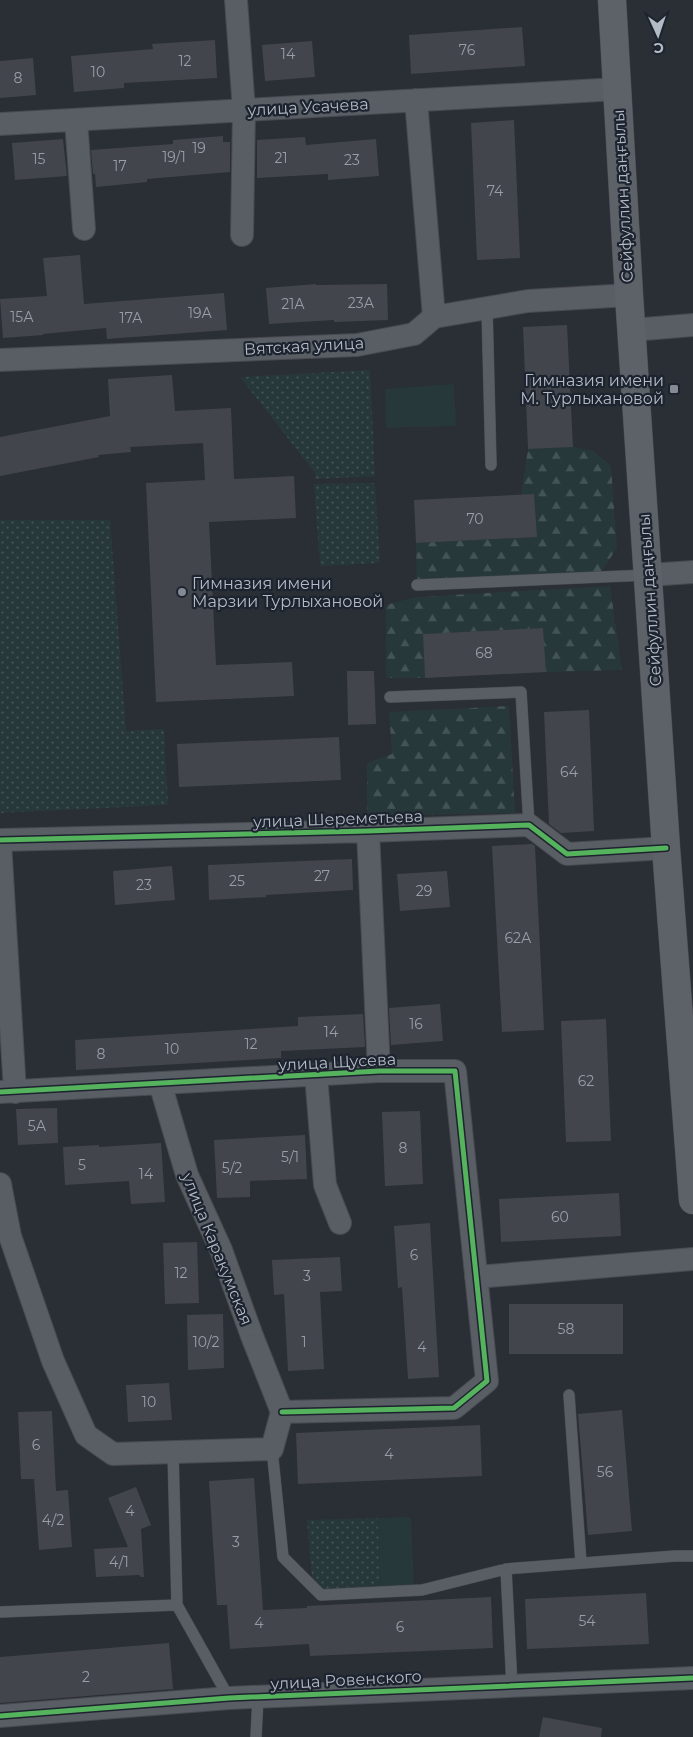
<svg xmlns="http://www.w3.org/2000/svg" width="693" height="1737" font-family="Montserrat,sans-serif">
<defs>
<pattern id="grass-dots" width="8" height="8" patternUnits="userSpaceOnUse" patternTransform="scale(1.25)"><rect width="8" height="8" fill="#27383b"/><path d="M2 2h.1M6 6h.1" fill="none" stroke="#445356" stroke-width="1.8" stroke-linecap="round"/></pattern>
<pattern id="forest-firs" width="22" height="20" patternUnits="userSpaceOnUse" patternTransform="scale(1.25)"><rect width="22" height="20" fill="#27383b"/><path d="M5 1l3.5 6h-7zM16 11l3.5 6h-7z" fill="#445356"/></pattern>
</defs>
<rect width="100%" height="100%" fill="#2a2e35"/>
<path fill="url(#grass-dots)" d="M370 370 375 476 315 479V473L240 377Z
M375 483 380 563 320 566 314 484Z
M0 520H110L126 731 164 729 168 805 0 813Z
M378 1518 381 1586 323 1589 312 1580 307 1520Z"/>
<path fill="url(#forest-firs)" d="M573 447 593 451 611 466 617 548 598 577 417 585 416 543 536 537 534 494 521 495 528 449Z
M610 586 622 670 546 672 543 628 423 634 425 678H386V605L416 597Z
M509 706 515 813 367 816V763L392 754 389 712Z"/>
<path fill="#27383b" d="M454 384 456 426 386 428 385 389Z
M411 1517 414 1585 381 1586 378 1518Z"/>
<path fill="#42464c" d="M522 27 525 66 411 74 409 35Z
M215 40 217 78 124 83V88L74 92 71 56 153 49 152 44Z
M312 41 315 77 265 81 262 45Z
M33 58 36 95 0 98V61Z
M514 120 520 258 477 260 471 123Z
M223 136V142H230V172L147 179V182L96 187 95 174H93L91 150 173 144V140Z
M305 137 306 145 376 139 379 176 328 180V174L257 178V140Z
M63 139 67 176 15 180 12 143Z
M80 255 84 304 224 293 227 330 107 339 106 328 43 334V335L3 338 0 299 47 296 43 258Z
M316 284V285L387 284 388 320 334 322V320L269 324 266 288Z
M567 325 573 447 528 449 523 327Z
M172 375 175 411 231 408 234 479 294 476 296 518 209 522 216 665 292 662 294 696 156 702 146 483 205 480 203 443 130 447 131 452 98 455 99 457 0 476V437L110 416 108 379Z
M534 494 537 537 416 543 414 500Z
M543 628 546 672 425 678 423 634Z
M347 671H374L376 724 348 725Z
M589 710 594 831 561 833 549 824 544 712Z
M339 737 341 780 179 787 177 744Z
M532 844 535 846 544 1030 502 1032 492 846Z
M352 859 353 890 266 895V897L209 900 208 865Z
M172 866 175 900 115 905 113 871Z
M447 871 450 907 400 911 397 874Z
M440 1004 443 1041 391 1045 389 1008Z
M363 1014 365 1047 281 1051V1058L76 1070 75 1040 298 1026V1017Z
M606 1019 611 1141 566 1142 561 1021Z
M57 1108 58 1143 18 1145 16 1109Z
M420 1111 423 1184 385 1186 382 1112Z
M305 1135 307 1179 250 1181V1197L217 1198 214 1140Z
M161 1143 165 1202 131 1204 129 1181 65 1185 63 1147 99 1145V1147Z
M619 1193 621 1236 501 1242 499 1199Z
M430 1223 439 1377 408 1379 402 1287 398 1288 394 1226Z
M197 1242 199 1303 165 1304 163 1243Z
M340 1257 342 1291 320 1292 324 1369 288 1371 284 1294 274 1295 272 1260Z
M509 1304H623V1354H509Z
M223 1314 224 1368 188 1370 187 1315Z
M169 1383 172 1420 128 1422 126 1385Z
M622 1410 632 1531 588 1535 578 1414Z
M52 1411 56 1491 68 1490 72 1547 39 1550 34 1479H21L18 1412Z
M480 1425 482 1476 298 1484 296 1433Z
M254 1478 263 1610 307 1608V1606L491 1597 493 1648 310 1656 309 1644 230 1649 227 1605H217L209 1481Z
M136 1487 151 1525 141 1529 144 1577H141L139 1575 96 1577 94 1549 128 1547 108 1498Z
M646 1593 649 1644 527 1649 525 1599Z
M169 1643 173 1689 0 1703V1657Z
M543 1717 602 1728 601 1737H539Z"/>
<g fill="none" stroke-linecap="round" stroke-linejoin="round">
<defs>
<path id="service" d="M487 308 491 465
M417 585 648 575
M390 697 521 692 529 825
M569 1395 581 1563
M272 1449 283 1557 321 1595 422 1590 506 1569 675 1556H693
M173 1452 177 1605
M506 1569 512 1686
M0 1612 177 1605 229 1698
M256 1737 258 1697"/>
<path id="minor" d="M236 0 244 110 242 235
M416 100 434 317
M76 120 84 229
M0 124 617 89
M632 330 693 325
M0 360 357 345 414 334 434 317 528 301 629 295
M649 575 693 572
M368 831 379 1071
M0 840 368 831 529 825 567 854 666 848
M0 842 15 1092
M316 1075 325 1185 340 1223
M160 1083 187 1175 221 1250 252 1336 282 1412
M0 1092 379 1071H455L487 1381 454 1408 282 1412
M0 1184 10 1236 53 1361 86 1435 113 1454 272 1449 282 1412
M476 1277 693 1259
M0 1716 229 1698 693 1678"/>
<path id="secondary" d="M612 0 629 295 666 848 693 1200"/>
</defs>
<use href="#service" stroke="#484a50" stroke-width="12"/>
<use href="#minor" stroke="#484a50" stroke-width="24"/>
<use href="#secondary" stroke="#484a50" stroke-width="29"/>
<use href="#service" stroke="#595d64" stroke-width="11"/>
<use href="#minor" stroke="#595d64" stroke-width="22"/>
<use href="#secondary" stroke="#5d6168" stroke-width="28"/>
<defs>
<path id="cycleway" d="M0 840 368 831 529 825 567 854 666 848
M0 1092 379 1071H455L487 1381 454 1408 282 1412
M0 1716 229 1698 693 1678"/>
</defs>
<use href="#cycleway" stroke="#1d242f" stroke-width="8"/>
<use href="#cycleway" stroke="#56b35d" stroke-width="5"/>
</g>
<g fill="#848993" stroke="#1d242f" stroke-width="2">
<rect x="669" y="384" width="10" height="10" rx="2.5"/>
<circle cx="182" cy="592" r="5"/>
</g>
<g text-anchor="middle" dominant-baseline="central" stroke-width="4.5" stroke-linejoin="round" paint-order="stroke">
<g font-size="14" fill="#989da8">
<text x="467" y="50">76</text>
<text x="288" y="54">14</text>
<text x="185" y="61">12</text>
<text x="98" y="72">10</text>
<text x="18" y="78">8</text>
<text x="199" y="148">19</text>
<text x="174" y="157">19/1</text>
<text x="281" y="158">21</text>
<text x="39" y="159">15</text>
<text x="352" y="160">23</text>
<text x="120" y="166">17</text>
<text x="495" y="191">74</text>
<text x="361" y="303">23А</text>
<text x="293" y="304">21А</text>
<text x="200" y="313">19А</text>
<text x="22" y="317">15А</text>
<text x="131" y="318">17А</text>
<text x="475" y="519">70</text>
<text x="484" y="653">68</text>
<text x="569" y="772">64</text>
<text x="322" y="876">27</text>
<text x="237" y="881">25</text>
<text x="144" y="885">23</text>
<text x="424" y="891">29</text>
<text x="518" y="938">62А</text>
<text x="416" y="1024">16</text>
<text x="331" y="1032">14</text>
<text x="251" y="1044">12</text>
<text x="172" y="1049">10</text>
<text x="101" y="1054">8</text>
<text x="586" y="1081">62</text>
<text x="37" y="1126">5А</text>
<text x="403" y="1148">8</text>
<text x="290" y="1157">5/1</text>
<text x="82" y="1165">5</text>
<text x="232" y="1168">5/2</text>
<text x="146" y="1174">14</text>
<text x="560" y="1217">60</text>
<text x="414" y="1255">6</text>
<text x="181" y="1273">12</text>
<text x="307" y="1276">3</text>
<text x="566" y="1329">58</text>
<text x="206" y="1342">10/2</text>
<text x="304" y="1342">1</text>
<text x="422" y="1347">4</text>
<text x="149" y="1402">10</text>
<text x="36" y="1445">6</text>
<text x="389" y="1454">4</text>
<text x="605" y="1472">56</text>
<text x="130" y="1511">4</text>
<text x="53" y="1520">4/2</text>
<text x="236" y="1542">3</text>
<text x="119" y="1562">4/1</text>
<text x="587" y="1621">54</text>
<text x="259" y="1623">4</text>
<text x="400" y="1627">6</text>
<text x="86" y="1677">2</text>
</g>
<g font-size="16" fill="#b4bac6" stroke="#1d242f">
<text transform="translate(308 107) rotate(-3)">улица Усачева</text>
<text transform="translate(623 196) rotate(-93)">Сейфуллин даңғылы</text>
<text transform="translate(304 346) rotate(-3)">Вятская улица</text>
<text transform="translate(650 600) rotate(-94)">Сейфуллин даңғылы</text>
<text transform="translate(338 819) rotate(-2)">улица Шереметьева</text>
<text transform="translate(337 1062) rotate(-3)">улица Щусева</text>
<text transform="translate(217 1249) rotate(68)">улица Каракумская</text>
<text transform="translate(346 1680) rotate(-3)">улица Ровенского</text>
</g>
<g font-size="16" fill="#b4bac6" stroke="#1d242f" text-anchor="end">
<text x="664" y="380">Гимназия имени<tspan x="664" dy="18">М. Турлыхановой</tspan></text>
<text x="192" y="583" text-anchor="start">Гимназия имени<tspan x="192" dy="18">Марзии Турлыхановой</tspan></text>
</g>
</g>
<g transform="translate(658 35) rotate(177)" stroke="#1d242f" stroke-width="4" paint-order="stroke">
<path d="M0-4L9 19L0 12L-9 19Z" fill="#b4bac6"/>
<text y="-8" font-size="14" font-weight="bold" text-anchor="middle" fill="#b4bac6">С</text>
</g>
</svg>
